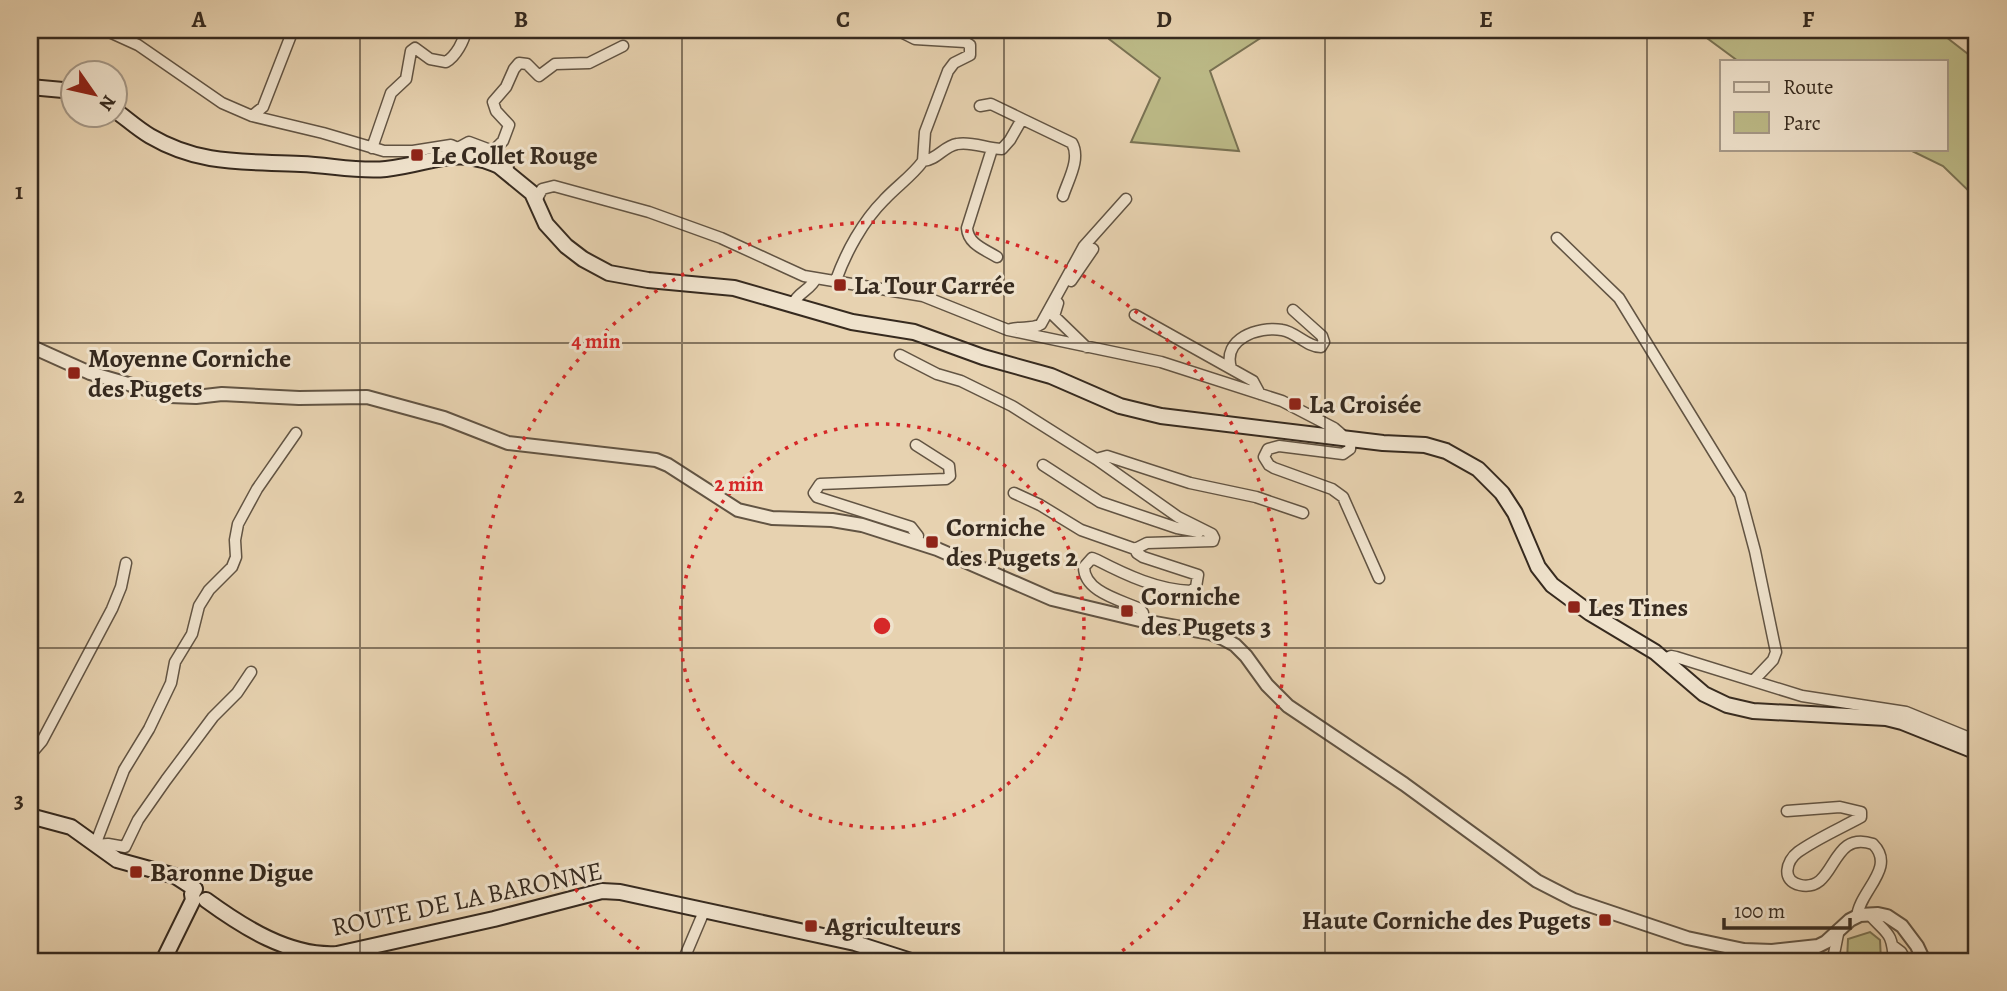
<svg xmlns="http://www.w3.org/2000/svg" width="2007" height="991" font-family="Alegreya,serif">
<rect width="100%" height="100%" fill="#e7d2b0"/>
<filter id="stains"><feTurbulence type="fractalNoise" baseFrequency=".00286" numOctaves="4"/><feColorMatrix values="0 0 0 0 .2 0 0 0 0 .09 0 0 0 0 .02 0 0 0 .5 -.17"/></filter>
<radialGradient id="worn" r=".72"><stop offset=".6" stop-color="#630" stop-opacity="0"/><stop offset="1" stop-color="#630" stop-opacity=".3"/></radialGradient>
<path fill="#bcba87" stroke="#797253" stroke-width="2" d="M1109 30H1273L1210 71 1239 151 1131 142 1160 78 1109 39Z
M1696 30H1937L1977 61V199L1943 166 1908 149H1946V61H1738Z
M1870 932 1880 940 1881 961H1847L1848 939Z"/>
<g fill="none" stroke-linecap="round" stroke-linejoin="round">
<defs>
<path id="minor" d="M105 30 138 45 222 103 252 116 323 133 384 151H413L451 145 458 148 462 155
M1975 30 1977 31
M980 106 991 104 1022 119
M252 116 263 107 293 30
M372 148 391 93 406 79 411 51 415 48 430 59 446 62C456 56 464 41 466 30
M458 148 469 142 493 151 503 141 509 125 496 111 493 102 506 87 514 69 519 63 527 64 539 76 555 64 589 63 623 46
M992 149 967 228C968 244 984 249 997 257
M923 161C937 160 944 146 957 144 972 141 987 149 1002 149L1010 140 1022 119 1072 143C1081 159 1068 180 1063 196
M536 201 542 189 554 186 649 212 721 238 804 276 923 296 1008 330 1161 362 1282 401 1334 428 1341 434 1342 438
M1557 238 1619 298 1740 495 1755 551 1776 652 1773 660 1754 680
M836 280C846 252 863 221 884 200 897 186 912 176 923 161L925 132 948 71 954 63 970 55V45L965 42 915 39 897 30
M1071 281 1093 249
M1058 303 1054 316 1086 347
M793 304C798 292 811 290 816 278
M1135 315 1253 381 1260 394
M1011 329C1022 326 1032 330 1041 324L1084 246 1126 199
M900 355 937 374 961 381 1012 406 1096 459 1178 517 1212 534 1214 538 1213 541 1147 543 1135 549 1137 553 1143 557 1198 575 1196 587 1191 591C1158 590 1126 575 1097 560L1092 558 1084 567C1084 592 1121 600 1140 609L1143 613 1144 621
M1231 368C1222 339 1258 326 1282 330 1296 332 1307 347 1321 347L1324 342 1322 336 1293 310
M1351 439 1350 449 1343 454 1279 446 1268 449 1264 457 1269 465 1274 468 1332 489 1343 497 1379 578
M916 445 949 466 950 476 946 479 820 484 814 493 817 497 911 527 918 536 917 543
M1096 459 1107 456 1190 483 1256 497 1303 513
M1043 465 1100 502 1177 528 1199 532
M1014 493 1040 505 1081 530 1135 549
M1664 659 1671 656 1676 657 1802 696 1906 712 1977 741
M251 672 237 693 213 717 166 780 138 820 125 847 108 844 95 845 124 770 149 729 171 683 175 662 192 634 199 606 209 590 232 567 236 557 235 540 238 524 257 489 296 433
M30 755 42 741 112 609 121 587 126 563
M1787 811 1840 807 1861 812V817C1841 828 1816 839 1798 852 1786 861 1781 881 1800 885 1837 893 1829 829 1873 844 1897 868 1859 891 1857 917
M1869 914C1887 935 1892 930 1894 961
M1893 946 1901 952 1906 961
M683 961 705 909
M1829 961 1834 954 1839 929"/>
<path id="tertiary" d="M30 346 90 373 170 396 196 397 222 394 299 398 367 397 444 418 508 443 656 460 668 465 738 510 772 518 832 520 862 525 937 549 1052 599 1144 621 1210 633 1224 639 1235 645 1246 656 1267 685 1288 706 1404 784 1537 881 1574 900 1687 938 1744 950 1772 951 1818 946 1826 942 1850 920 1860 915 1878 914 1887 916 1902 926 1917 946 1924 961"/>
<path id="secondary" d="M30 87 74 91
M116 111C127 119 138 129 150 136 201 166 245 161 301 164 330 165 358 172 386 169 437 163 455 144 506 169
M499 166 532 193 546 224 566 246 583 259 609 273 648 280 734 288 852 322 914 332 983 357 1051 376 1120 406 1161 416 1383 443 1425 445 1446 451 1478 469 1502 493 1515 513 1538 567 1552 585 1590 613 1655 652 1704 694 1727 705 1753 711 1886 718 1902 722 1977 752
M30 816 71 827 117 860 175 876 195 889
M206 900C243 927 290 957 337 954L494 919 602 891 620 892 855 943 911 961
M163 961 193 900 192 894 195 889"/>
</defs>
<use href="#minor" stroke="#625443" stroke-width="13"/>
<use href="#tertiary" stroke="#625443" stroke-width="16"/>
<use href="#secondary" stroke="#362a1f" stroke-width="18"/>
<use href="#minor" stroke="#efe2cc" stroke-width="10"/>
<use href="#tertiary" stroke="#efe2cc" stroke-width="12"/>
<use href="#secondary" stroke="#efe2cc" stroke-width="14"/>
</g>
<path fill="none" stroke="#362a1f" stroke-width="2" stroke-opacity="0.55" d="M360 30V961M682 30V961M1004 30V961M1325 30V961M1647 30V961M30 343H1977M30 648H1977"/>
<g fill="none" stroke="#d62828" stroke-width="3.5" stroke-dasharray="3.5 7">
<circle cx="882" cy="626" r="202"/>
<path d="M656 961A404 404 0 1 1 1108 961"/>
</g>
<g fill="#8f2418" stroke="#efe2cc" stroke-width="2.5">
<rect x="410" y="148" width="14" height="14" rx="3.5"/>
<rect x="833" y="278" width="14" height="14" rx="3.5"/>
<rect x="67" y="366" width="14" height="14" rx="3.5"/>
<rect x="1288" y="397" width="14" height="14" rx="3.5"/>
<rect x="925" y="535" width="14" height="14" rx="3.5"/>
<rect x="1567" y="600" width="14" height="14" rx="3.5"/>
<rect x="1120" y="604" width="14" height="14" rx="3.5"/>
<rect x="129" y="865" width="14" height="14" rx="3.5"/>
<rect x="1598" y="913" width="14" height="14" rx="3.5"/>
<rect x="804" y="919" width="14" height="14" rx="3.5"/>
</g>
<g text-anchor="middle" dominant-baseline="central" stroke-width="6" stroke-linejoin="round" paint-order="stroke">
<g font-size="26" font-weight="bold" fill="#362a1f" stroke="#efe2cc" text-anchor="start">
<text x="431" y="155">Le Collet Rouge</text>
<text x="854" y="285">La Tour Carrée</text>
<text x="88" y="358">Moyenne Corniche<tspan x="88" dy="30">des Pugets</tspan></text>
<text x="1309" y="404">La Croisée</text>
<text x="946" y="527">Corniche<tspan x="946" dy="30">des Pugets 2</tspan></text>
<text x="1141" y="596">Corniche<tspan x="1141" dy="30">des Pugets 3</tspan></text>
<text x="1588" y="607">Les Tines</text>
<text x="150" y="872">Baronne Digue</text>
<text x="1591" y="920" text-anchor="end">Haute Corniche des Pugets</text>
<text x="825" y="926">Agriculteurs</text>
</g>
<g font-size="26" fill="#362a1f" stroke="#efe2cc">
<text transform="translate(467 899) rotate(-12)">ROUTE DE LA BARONNE</text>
</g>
</g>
<circle cx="882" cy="626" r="10" fill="#d62828" stroke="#efe2cc" stroke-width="3.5"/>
<g font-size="21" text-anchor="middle" font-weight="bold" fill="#d62828" stroke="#efe2cc" stroke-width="6" stroke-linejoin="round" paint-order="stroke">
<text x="596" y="348">4 min</text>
<text x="739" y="491">2 min</text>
</g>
<rect width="2007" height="991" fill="none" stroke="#e7d2b0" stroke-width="77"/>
<rect x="1720" y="60" width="228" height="91" fill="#efe2cc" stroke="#a59887" stroke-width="2"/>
<rect x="1734" y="82" width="35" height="10" fill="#efe2cc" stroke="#a59887" stroke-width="2"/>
<text x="1783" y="94" font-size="21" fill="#362a1f">Route</text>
<rect x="1734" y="112" width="35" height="21" fill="#bcba87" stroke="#a59887" stroke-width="2"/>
<text x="1783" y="130" font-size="21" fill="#362a1f">Parc</text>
<g transform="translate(94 94) rotate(124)"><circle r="33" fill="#efe2cc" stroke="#a59887" stroke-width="2"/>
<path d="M0-5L12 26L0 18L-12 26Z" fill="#8f2418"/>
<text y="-10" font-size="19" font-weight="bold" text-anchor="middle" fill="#362a1f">N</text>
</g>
<path d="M1724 918v10h126v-10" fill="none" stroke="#362a1f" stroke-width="3.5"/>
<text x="1734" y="918" font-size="21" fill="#362a1f" stroke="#efe2cc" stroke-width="5" paint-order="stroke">100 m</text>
<rect x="38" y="38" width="1930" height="915" fill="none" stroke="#362a1f" stroke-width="2.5"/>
<g font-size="23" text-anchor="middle" font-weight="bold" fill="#362a1f">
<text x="199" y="27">A</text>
<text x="521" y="27">B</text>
<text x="843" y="27">C</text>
<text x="1164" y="27">D</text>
<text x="1486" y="27">E</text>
<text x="1808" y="27">F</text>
<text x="19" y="199">1</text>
<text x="19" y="503">2</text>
<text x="19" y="808">3</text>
</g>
<rect width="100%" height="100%" filter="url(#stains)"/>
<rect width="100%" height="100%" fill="url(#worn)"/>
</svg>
